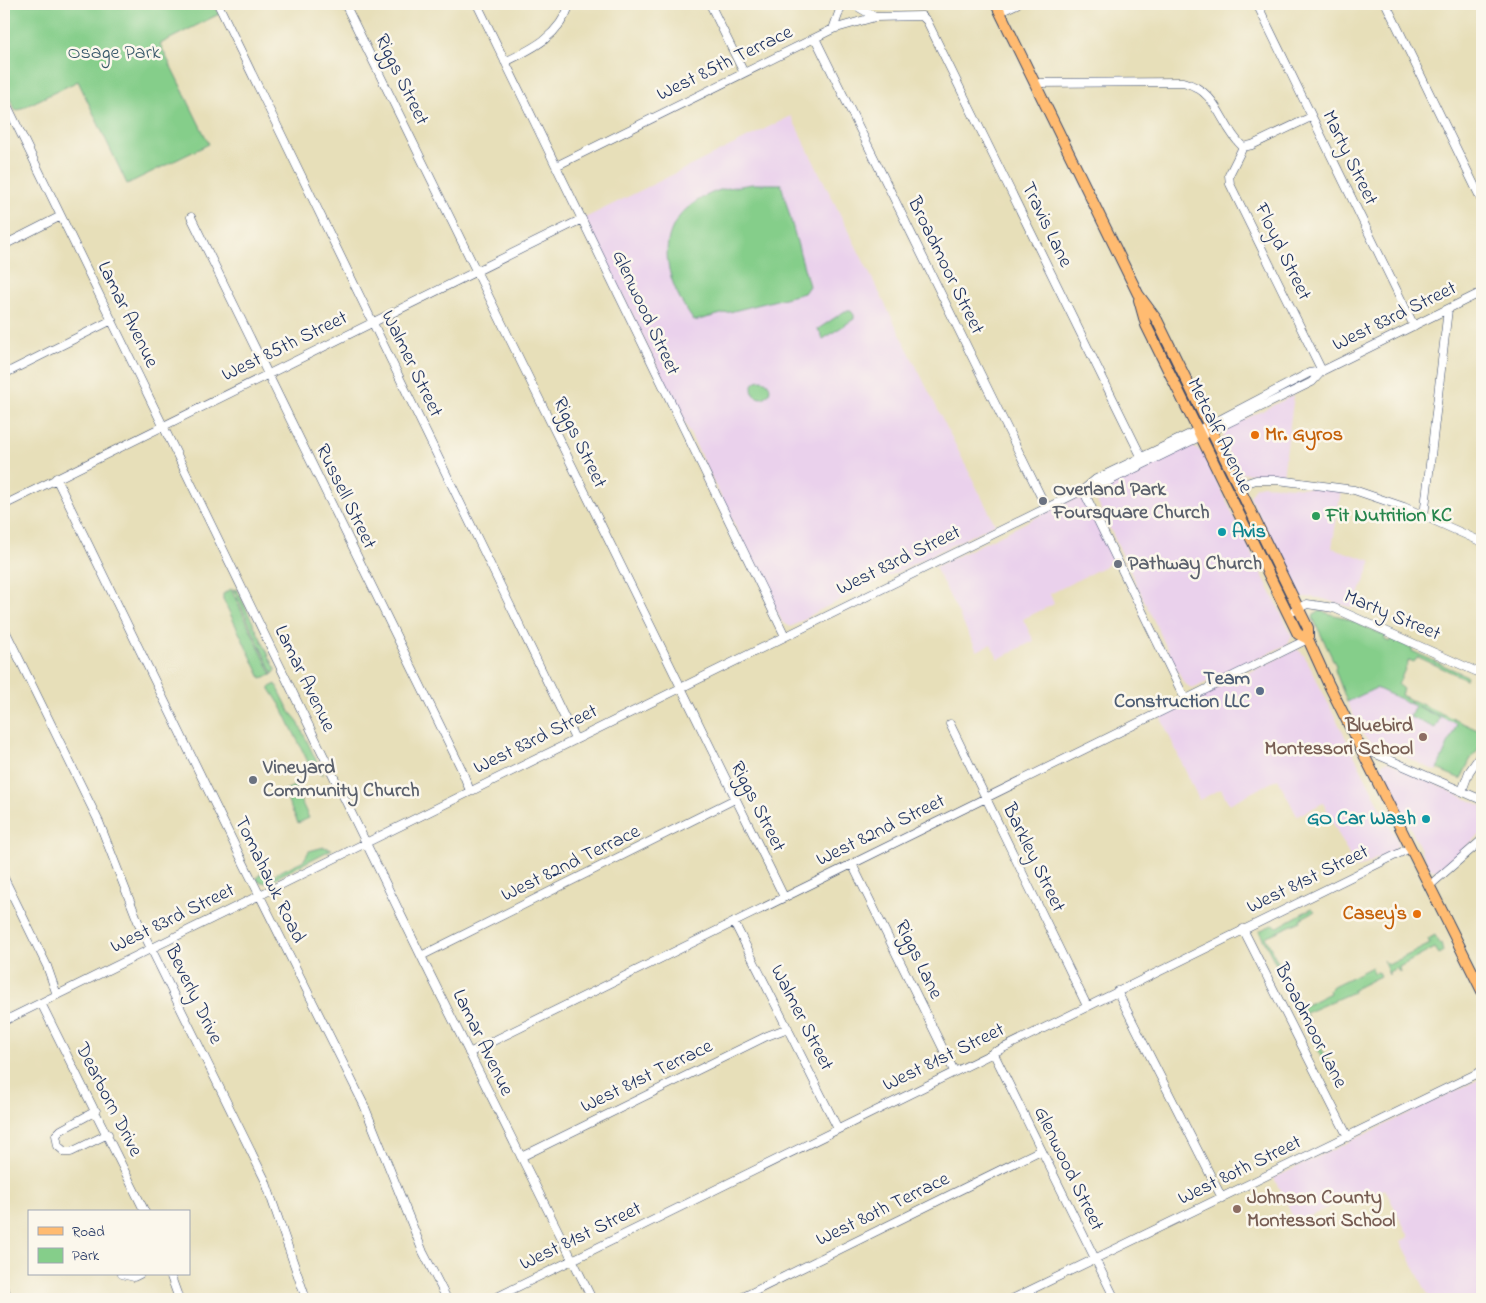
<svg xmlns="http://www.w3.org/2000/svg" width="1486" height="1303" font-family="'Indie Flower',sans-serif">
<rect width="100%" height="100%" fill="#fbf7ec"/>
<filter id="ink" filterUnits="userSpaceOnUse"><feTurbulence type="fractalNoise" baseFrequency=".02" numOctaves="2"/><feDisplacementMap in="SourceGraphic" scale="10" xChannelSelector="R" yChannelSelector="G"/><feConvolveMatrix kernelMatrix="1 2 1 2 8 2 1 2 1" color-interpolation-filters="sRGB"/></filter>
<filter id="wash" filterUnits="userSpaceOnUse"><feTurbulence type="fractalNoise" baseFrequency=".0096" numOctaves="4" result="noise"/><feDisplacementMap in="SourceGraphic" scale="20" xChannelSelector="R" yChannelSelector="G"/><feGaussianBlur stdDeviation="1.12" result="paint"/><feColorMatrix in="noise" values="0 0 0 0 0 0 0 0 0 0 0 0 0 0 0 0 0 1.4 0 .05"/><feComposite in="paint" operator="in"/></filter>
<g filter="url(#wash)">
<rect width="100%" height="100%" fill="#e7dfb9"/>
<path fill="#ead1ec" d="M791 116 995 524 818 611 791 627 782 622 585 218Z
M1294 395 1283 476 1239 473 1222 440 1227 428Z
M1193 447 1203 453 1292 636 1288 644 1192 689 1183 682 1094 495 1097 490 1184 448Z
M1263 485 1341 490 1332 548 1372 561 1354 608 1319 598 1303 597 1298 594 1250 497 1255 487Z
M1078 497 1084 499 1115 561 1050 594 1054 604 1023 619 1034 641 998 659 991 644 977 651 935 567Z
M1297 649 1304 655 1397 840 1398 845 1392 851 1356 869 1323 803 1297 816 1278 779 1229 804 1221 789 1199 800 1160 716Z
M1376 687 1457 724 1436 771 1370 741 1363 735 1347 702Z
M1388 762 1482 806V833L1438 870H1432L1429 866 1381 769 1382 763Z
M1482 1078V1299H1430L1401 1241 1409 1237 1385 1189 1361 1201 1357 1193 1296 1223 1274 1178Z"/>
<path fill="#85ce8a" stroke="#507e74" d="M4 4H214L219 14 160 44 209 144 127 184 78 81 16 111 4 87Z
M752 184H781L809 286 804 293 694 321C664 280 649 226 704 197 719 188 735 187 752 184Z
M845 311H851L854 315V319L823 339 818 329Z
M752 389a9 9 0 1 1 18 0a9 9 0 1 1-18 0Z
M231 589 272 675 261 678 223 599V594Z
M233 589 237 590 276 670 273 674Z
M1319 611 1342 617 1386 636 1384 639 1389 642 1391 639 1412 648V651L1467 676 1466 679 1418 657 1414 662 1409 660 1398 685 1403 689 1401 695 1411 700 1409 703 1376 688 1347 702 1335 670 1336 666 1313 618 1314 614Z
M276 684 290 712 297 720 323 775 314 769 308 762 281 706 270 689V687Z
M1412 700 1482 732V746L1471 758 1461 779 1437 769 1457 724 1417 706 1440 718 1435 728 1410 717 1415 706 1410 704Z
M294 786 309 818 298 823 283 791Z
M324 847 332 849 266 883 258 881 257 878 260 874 266 873 269 877 304 860 309 851Z
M1312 908 1315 911 1300 919 1301 921 1265 937 1279 964 1282 963 1277 966 1259 931 1272 925 1278 927Z
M1435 935 1439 944 1441 943 1443 952 1439 954 1435 948 1399 967 1400 973 1396 968 1389 972V975L1383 960 1388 965 1430 944 1428 939Z
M1372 967 1374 973 1378 972 1380 976 1352 990 1353 992 1301 1015 1298 1009 1330 993 1329 990 1333 986Z
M1306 1014 1315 1035 1318 1034 1320 1038 1317 1040 1332 1069 1328 1071 1302 1016Z"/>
</g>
<g filter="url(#ink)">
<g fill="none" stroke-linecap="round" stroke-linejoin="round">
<defs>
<path id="minor" d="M218 4 575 739
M345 4 784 897
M477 4 785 636
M710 4 744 73
M853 4 875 17
M1257 4 1414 326
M1386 4 1482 201
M1000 12 1017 4
M833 29 842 4
M815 38 1046 507
M505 62C534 48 559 36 570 4
M1035 83 1183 82C1220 92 1219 125 1243 147
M4 99 421 956 592 1299
M1243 147 1229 175 1230 184 1322 371
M1243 147 1252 145 1311 117
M556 166 833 29 875 17 922 16 927 21 1141 456
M191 217 461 768 470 791
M4 245 61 216
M4 374 112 320
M56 478 239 854 364 1105 423 1252 447 1299
M1238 486 1256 480H1278L1354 490 1404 507 1482 542
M1086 489 1097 487 1312 382 1322 371
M1083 490 1185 699
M4 505 582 219
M1424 516 1448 309
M1294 611 1307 604 1334 608 1482 674
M4 628 99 822 139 924 265 1180 306 1299
M950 724 1087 1006
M1360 747 1482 800
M1462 791 1469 772 1482 753
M852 864 954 1071
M4 878 47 966 57 995
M1429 886 1482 840
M734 922 838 1129
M1243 929 1348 1137
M421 956 735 799
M1117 991 1222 1198
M41 1003 145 1212
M4 1021 1083 490 1096 479 1223 418 1309 373 1322 371 1482 292
M993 1052 1115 1299
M469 1053 1308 639
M96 1111 61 1130 56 1135 58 1146 65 1152H71L108 1134
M521 1157 767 1036 788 1028
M122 1274 134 1277 140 1274
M170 1274 179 1299
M4 1289 9 1299
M493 1299 1410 848
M739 1299 1041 1150
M1012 1299 1482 1071"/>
<path id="major" d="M996 4 1138 294 1157 320 1308 628V639L1328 683 1482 991
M1139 300 1146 325 1298 634 1308 639"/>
</defs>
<use href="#minor" stroke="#3a496c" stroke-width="9"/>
<use href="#major" stroke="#3a496c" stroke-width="12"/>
<use href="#minor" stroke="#fff" stroke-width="8"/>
<use href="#major" stroke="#ffbb71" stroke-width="10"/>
</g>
</g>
<g fill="#e8710a" stroke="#fbf7ec" stroke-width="2">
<circle cx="1255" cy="435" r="5"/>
<circle cx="1417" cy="914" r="5"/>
</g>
<g fill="#6b7280" stroke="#fbf7ec" stroke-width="2">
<circle cx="1043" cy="501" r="5"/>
<circle cx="1118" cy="564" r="5"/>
<circle cx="253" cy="780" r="5"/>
</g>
<circle fill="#2e9e5b" stroke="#fbf7ec" stroke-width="2" cx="1316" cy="516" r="5"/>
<g fill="#0f9aa8" stroke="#fbf7ec" stroke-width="2">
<circle cx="1222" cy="532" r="5"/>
<circle cx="1426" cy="819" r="5"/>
</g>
<circle fill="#5c6f8a" stroke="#fbf7ec" stroke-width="2" cx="1260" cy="691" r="5"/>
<g fill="#8d6e63" stroke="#fbf7ec" stroke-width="2">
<circle cx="1423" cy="737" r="5"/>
<circle cx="1237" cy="1209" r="5"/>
</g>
<g text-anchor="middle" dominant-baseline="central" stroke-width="5" stroke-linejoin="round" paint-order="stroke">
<g font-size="20" fill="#365769" stroke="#fbf7ec">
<text x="114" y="53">Osage Park</text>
</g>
<g font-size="20" fill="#1b2f5e" stroke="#fbf7ec">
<text transform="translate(725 64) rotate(-26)">West 85th Terrace</text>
<text transform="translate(401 80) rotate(64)">Riggs Street</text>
<text transform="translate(1349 158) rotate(64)">Marty Street</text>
<text transform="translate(1046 225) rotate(64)">Travis Lane</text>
<text transform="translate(1282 252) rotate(64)">Floyd Street</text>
<text transform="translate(945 266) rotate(64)">Broadmoor Street</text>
<text transform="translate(645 313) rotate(65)">Glenwood Street</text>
<text transform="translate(127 315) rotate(64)">Lamar Avenue</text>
<text transform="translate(1395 317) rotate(-26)">West 83rd Street</text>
<text transform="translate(285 347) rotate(-26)">West 85th Street</text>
<text transform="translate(411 364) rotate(64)">Walmer Street</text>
<text transform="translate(1219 436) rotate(64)">Metcalf Avenue</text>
<text transform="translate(579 443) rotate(64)">Riggs Street</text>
<text transform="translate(345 497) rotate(64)">Russell Street</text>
<text transform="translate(899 561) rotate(-26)">West 83rd Street</text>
<text transform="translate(1392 616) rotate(23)">Marty Street</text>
<text transform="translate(304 679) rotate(64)">Lamar Avenue</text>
<text transform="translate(536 740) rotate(-26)">West 83rd Street</text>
<text transform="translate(757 807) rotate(63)">Riggs Street</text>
<text transform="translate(881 831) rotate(-26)">West 82nd Street</text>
<text transform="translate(1033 858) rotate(64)">Barkley Street</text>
<text transform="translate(571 864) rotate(-26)">West 82nd Terrace</text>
<text transform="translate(269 880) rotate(64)">Tomahawk Road</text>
<text transform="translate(1308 880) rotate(-26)">West 81st Street</text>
<text transform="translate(173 919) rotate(-26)">West 83rd Street</text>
<text transform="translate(918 960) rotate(64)">Riggs Lane</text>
<text transform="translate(193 995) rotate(64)">Beverly Drive</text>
<text transform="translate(801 1018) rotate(63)">Walmer Street</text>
<text transform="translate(1310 1026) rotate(63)">Broadmoor Lane</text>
<text transform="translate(482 1043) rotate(64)">Lamar Avenue</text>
<text transform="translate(944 1058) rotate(-26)">West 81st Street</text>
<text transform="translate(647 1077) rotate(-26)">West 81st Terrace</text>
<text transform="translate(108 1100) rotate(63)">Dearborn Drive</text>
<text transform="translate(1068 1169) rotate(64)">Glenwood Street</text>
<text transform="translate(1240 1171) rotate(-26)">West 80th Street</text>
<text transform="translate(883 1210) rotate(-26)">West 80th Terrace</text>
<text transform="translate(581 1237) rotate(-26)">West 81st Street</text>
</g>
<g font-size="20" font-weight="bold" fill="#c56008" stroke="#fbf7ec" text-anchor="start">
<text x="1265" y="435">Mr. Gyros</text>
<text x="1407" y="914" text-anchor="end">Casey's</text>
</g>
<g font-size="20" font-weight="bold" fill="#5b616d" stroke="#fbf7ec" text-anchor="start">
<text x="1053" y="490">Overland Park<tspan x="1053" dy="23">Foursquare Church</tspan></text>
<text x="1128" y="564">Pathway Church</text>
<text x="263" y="768">Vineyard<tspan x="263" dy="23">Community Church</tspan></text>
</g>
<g font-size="20" font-weight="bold" fill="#27864d" stroke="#fbf7ec" text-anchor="start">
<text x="1326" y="516">Fit Nutrition KC</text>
</g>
<g font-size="20" font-weight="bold" fill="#0d838f" stroke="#fbf7ec" text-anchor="start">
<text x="1232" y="532">Avis</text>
<text x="1416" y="819" text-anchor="end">GO Car Wash</text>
</g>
<g font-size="20" font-weight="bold" fill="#4e5e75" stroke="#fbf7ec" text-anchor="end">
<text x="1250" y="679">Team<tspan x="1250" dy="23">Construction LLC</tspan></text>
</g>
<g font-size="20" font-weight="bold" fill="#785e54" stroke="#fbf7ec" text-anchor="end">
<text x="1413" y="726">Bluebird<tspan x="1413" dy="23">Montessori School</tspan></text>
<text x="1247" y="1198" text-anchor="start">Johnson County<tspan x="1247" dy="23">Montessori School</tspan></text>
</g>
</g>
<rect width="1486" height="1303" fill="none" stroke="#fbf7ec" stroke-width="20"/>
<rect x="28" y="1210" width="162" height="65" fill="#fbf7ec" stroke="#a1a7b3"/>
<rect x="38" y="1227" width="25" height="8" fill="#ffbb71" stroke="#a1a7b3"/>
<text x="72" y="1236" font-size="15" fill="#1b2f5e">Road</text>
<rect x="38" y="1248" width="25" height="15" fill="#85ce8a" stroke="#a1a7b3"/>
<text x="72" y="1260" font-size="15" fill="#1b2f5e">Park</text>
</svg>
